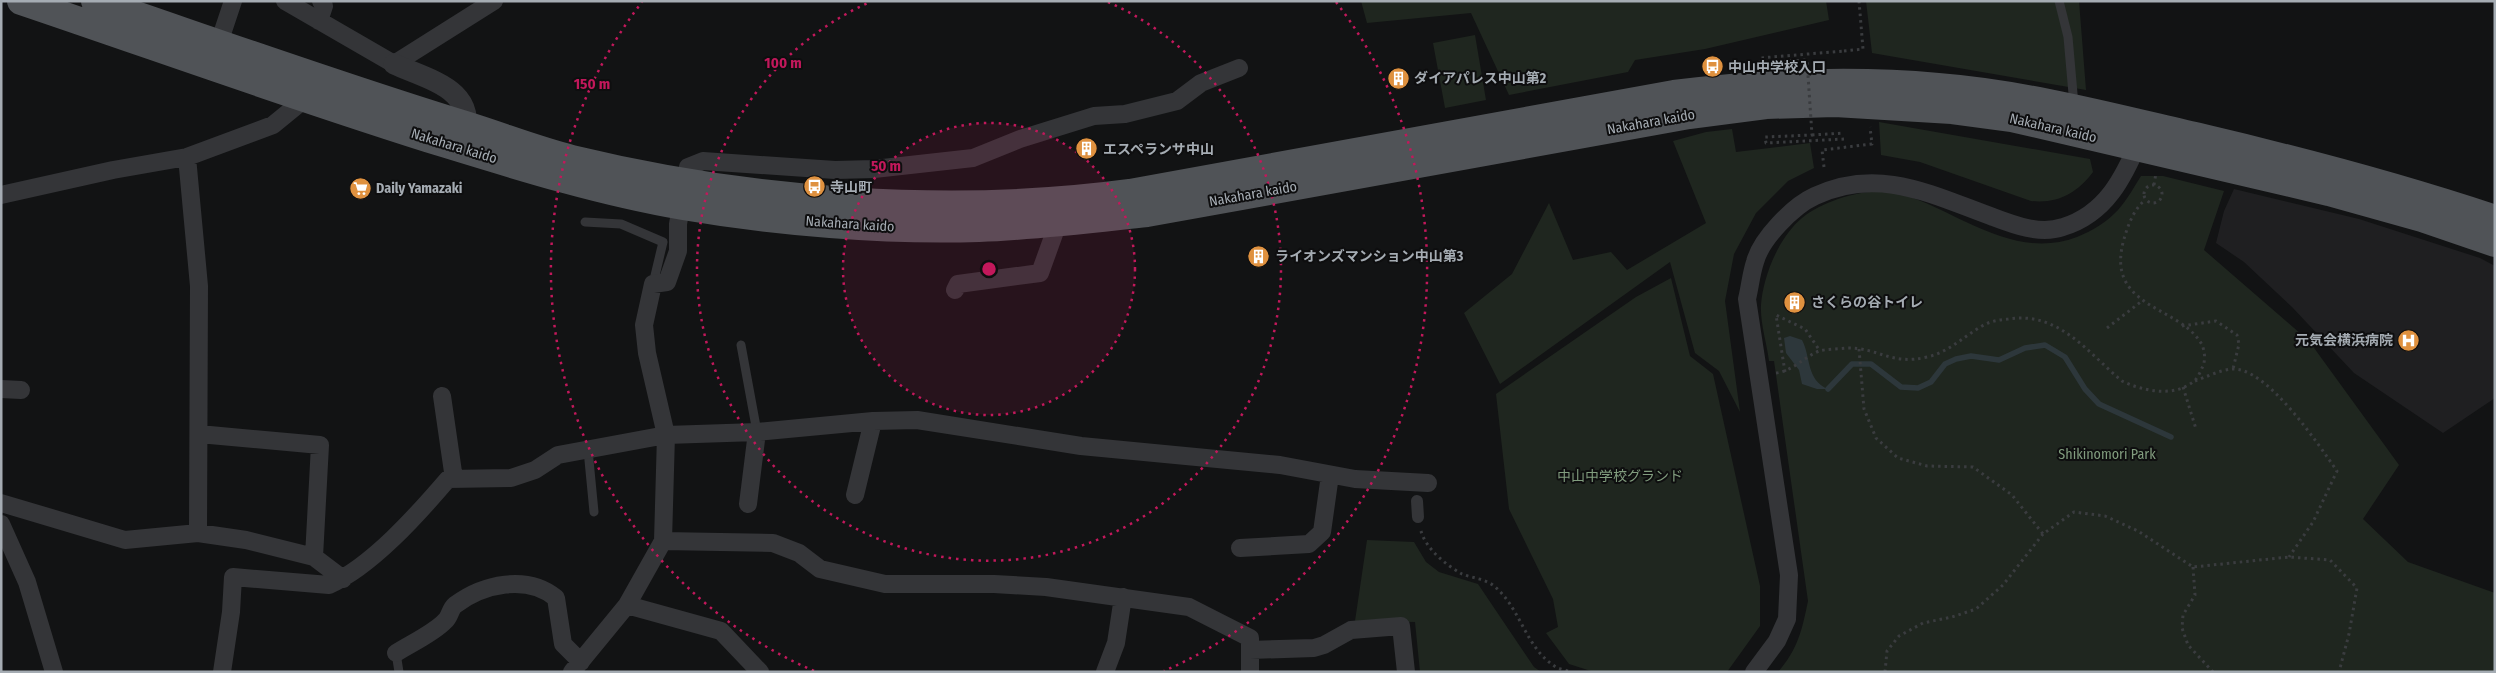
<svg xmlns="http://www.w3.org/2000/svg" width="2496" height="673" font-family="'Fira Sans Condensed','Noto Sans JP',sans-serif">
<rect width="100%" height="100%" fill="#121314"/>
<path fill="#1f1f21" d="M2234 189 2359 219 2480 258 2495 266V398L2443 433 2354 373 2292 307 2244 262 2216 243 2224 211Z"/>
<path fill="#1f261f" d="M1361 1H1826L1829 20 1705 49 1635 60 1628 72 1509 95 1471 13 1367 23Z
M1866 1H2079L2086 90 1872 53Z
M1475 35 1486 100 1445 108 1433 43Z
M1879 122 2090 159 2093 172C2077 193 2058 204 2031 201L1920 162 1881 155Z
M1732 129 1736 152 1810 143 1814 168 1788 181 1756 213 1734 254 1725 301 1740 412 1719 371 1695 353 1670 262 1500 384 1464 313 1512 274 1549 203 1573 260 1611 252 1627 270 1706 223 1673 141 1706 132Z
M2141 176H2163L2224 191 2204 250 2309 341 2399 465 2363 519 2408 562 2495 593V672H1778C1798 649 1802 630 1808 601L1774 361H1769C1767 344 1760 323 1761 305 1763 276 1779 237 1802 218 1825 199 1873 185 1902 194 1959 212 2014 261 2077 237 2092 231 2107 222 2118 210 2127 200 2134 187 2141 176Z
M1671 278 1690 356 1713 374 1760 586V626L1727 672H1594L1569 664 1546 633 1558 627 1553 599 1509 509 1496 394 1636 297Z
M1367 540 1414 542 1426 562 1439 572 1478 584 1534 667 1541 672H1420L1415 622 1355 621Z"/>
<path fill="#2d373b" d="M1790 336 1802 340C1811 357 1806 380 1828 389H1817L1802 384 1799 370 1786 353 1784 338Z"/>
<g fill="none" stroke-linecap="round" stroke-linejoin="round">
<path stroke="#2d373b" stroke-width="5.5" d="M1828 389 1852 364H1871L1901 387 1918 388 1931 382 1945 364 1956 359 1971 356 1999 360 2025 348 2045 345 2065 357 2085 389 2099 404 2171 437"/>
<path stroke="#3a3c3f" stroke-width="3" stroke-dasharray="2.5 4" stroke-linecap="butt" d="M1844 51 1863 49 1859 1
M1812 135 1844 133
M1824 167 1822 150 1872 144 1870 127
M2144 194a9 9 0 1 1 18 0a9 9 0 1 1-18 0Z
M2154 185 2156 173
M2182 326 2216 321 2237 335 2239 344 2233 369
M2107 328 2142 301
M1859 349 1864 409 1876 438 1898 458 1927 466 1973 467 2012 495 2043 534 2074 512 2105 516 2138 531 2193 567 2289 557 2330 560 2357 588 2349 634 2339 672
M1785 372 1776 315 1805 329 1820 351
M1776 373C1793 371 1804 357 1819 351 1826 349 1838 349 1846 348 1878 347 1891 366 1927 357 1949 352 1963 337 1982 326 1990 321 1999 320 2008 319 2059 311 2087 352 2122 381 2143 391 2174 398 2194 381 2198 378 2200 372 2202 368 2206 361 2205 350 2201 343 2178 305 2104 308 2124 239 2128 225 2134 209 2145 200
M2195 381C2206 377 2220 370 2232 369 2267 367 2318 444 2337 471L2313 522 2289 557
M2183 387 2196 429
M1421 531C1426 549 1446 565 1462 574 1472 578 1486 579 1494 586 1520 607 1525 646 1553 665 1558 669 1566 670 1571 672
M2193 567 2195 595 2183 615 2182 628 2188 645 2213 672
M1885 672 1887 651 1899 636 1923 623 1952 617 1976 609 2003 585 2043 534"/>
<path stroke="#343538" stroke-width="9" d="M2059 1 2068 37 2074 105
M585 222 621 224 663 242 653 284
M741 345 757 432
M588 450 594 512
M396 653 399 672"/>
<path stroke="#343538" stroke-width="12" d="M1417 501 1418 517"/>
<path stroke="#343538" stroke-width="18" d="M285 1 394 64 494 1
M319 21 324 6 321 1
M219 43 233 1
M187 157 199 286 198 533
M1 195 113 170 187 157 273 125 306 98
M955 290 958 284 1040 273 1058 223
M1 389 21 390
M442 396 454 479
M199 434 320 445 314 557
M855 495 873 421
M1 503 125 540 198 533 246 540 314 557 343 579
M748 504 757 432
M1 524 27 582 54 672
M663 541 773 543 799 553 820 569 885 584H994L1046 587 1189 607 1250 638V650
M1240 548 1309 544 1322 532 1330 475
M627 605 721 631 760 672
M396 653C410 644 434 633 445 621 450 617 450 609 455 605 483 584 527 574 556 598L563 644 581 662
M222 672 231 612 233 577 329 585C371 567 418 514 448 479L511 478 535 470 558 455 666 435 757 432 873 421 917 420 1081 446 1280 465 1355 479 1428 483
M572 672 627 605 663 541 666 435 647 353 644 325 653 284 667 282 678 251V224L688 167 703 161 835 170 874 169 973 158 1020 139 1094 116 1125 114 1177 101 1201 83 1239 68
M1105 672 1116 643 1123 597
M1250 672V650L1314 648 1324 645 1351 630 1401 626 1406 672
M1754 672 1777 641 1787 619 1789 575 1747 299C1750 287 1751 274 1755 262 1761 239 1793 206 1815 196 1879 166 1932 195 1993 217 2014 225 2040 235 2063 227 2106 214 2124 177 2140 139"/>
<path stroke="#343538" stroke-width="21" d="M394 64C431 81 478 89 464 139"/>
<path stroke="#505357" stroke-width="28" d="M21 1C163 49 304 100 446 144 524 168 602 192 683 206 776 222 884 231 979 228 1035 226 1091 219 1147 213L1689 115 1766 105 1835 103 1952 110 2012 118 2329 192 2422 218 2495 243
M95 1C218 43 341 87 465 125 501 136 536 150 572 159 749 202 950 217 1130 193L1674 94C1762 83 1850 79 1938 87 2027 94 2116 118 2203 138 2301 161 2399 187 2495 219"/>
<path stroke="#3a3c3f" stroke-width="3" stroke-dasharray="2.5 4" stroke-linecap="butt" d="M1844 139 1766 143 1765 137 1812 135 1807 60 1760 63V58L1844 51"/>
</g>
<circle cx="989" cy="269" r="146" fill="#c2185b" fill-opacity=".12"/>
<g fill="none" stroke="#c2185b" stroke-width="2.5" stroke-dasharray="2.5 5">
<circle cx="989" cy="269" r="146"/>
<path d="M1108 2A292 292 0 1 1 870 2"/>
<path d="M814 671A438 438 0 0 1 642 2M1336 2A438 438 0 0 1 1164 671"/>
</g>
<defs>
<symbol id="bus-disc" viewBox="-11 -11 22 22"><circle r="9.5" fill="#df913f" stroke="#0e0e0f"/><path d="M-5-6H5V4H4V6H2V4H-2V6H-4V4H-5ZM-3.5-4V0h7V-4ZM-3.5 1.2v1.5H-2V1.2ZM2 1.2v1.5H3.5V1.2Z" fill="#fff"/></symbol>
<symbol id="building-disc" viewBox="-11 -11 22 22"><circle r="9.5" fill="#df913f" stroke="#0e0e0f"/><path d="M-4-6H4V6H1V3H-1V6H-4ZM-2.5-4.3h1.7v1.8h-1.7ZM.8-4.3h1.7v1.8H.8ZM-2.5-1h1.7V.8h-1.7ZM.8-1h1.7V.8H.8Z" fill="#fff"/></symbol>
<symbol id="supermarket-disc" viewBox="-11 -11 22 22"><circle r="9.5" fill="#df913f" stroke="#0e0e0f"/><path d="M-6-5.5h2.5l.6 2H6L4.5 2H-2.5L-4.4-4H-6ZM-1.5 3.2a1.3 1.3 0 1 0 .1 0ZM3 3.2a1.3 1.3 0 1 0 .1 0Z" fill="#fff"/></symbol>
<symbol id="hospital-disc" viewBox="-11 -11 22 22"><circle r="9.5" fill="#df913f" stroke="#0e0e0f"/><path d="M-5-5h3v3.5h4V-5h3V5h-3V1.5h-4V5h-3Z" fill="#fff"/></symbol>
</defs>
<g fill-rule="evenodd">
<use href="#bus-disc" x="1700" y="54" width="25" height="25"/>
<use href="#building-disc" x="1386" y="66" width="25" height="25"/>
<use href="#building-disc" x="1074" y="136" width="25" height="25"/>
<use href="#bus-disc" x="802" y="174" width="25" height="25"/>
<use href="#supermarket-disc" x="348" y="176" width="25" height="25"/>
<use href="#building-disc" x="1246" y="244" width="25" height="25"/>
<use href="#building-disc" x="1782" y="290" width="25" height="25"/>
<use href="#hospital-disc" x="2396" y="328" width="25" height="25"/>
</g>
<g text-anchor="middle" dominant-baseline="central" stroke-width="4" stroke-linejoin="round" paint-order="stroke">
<g font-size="14" font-weight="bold" fill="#a5acb3" stroke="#0e0e0f" text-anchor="start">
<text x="1728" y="67">中山中学校入口</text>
<text x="1414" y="78">ダイアパレス中山第2</text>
<text x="1103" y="149">エスペランサ中山</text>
<text x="830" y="187">寺山町</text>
<text x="376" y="188">Daily Yamazaki</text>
<text x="1275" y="256">ライオンズマンション中山第3</text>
<text x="1811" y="302">さくらの谷トイレ</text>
<text x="2393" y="340" text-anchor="end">元気会横浜病院</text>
</g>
<g font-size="14" fill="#a5acb3" stroke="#0e0e0f">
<text transform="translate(1651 122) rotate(-10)">Nakahara kaido</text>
<text transform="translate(2053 128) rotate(13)">Nakahara kaido</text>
<text transform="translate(454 146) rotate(17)">Nakahara kaido</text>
<text transform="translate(1253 194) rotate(-10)">Nakahara kaido</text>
<text transform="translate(850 224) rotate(4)">Nakahara kaido</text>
</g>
<g font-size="14" fill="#819c7e" stroke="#0e0e0f">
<text x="2107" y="454">Shikinomori Park</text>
<text x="1620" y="476">中山中学校グランド</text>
</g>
</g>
<circle cx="989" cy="269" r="8" fill="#c2185b" stroke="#0e0e0f" stroke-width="2.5"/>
<g font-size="15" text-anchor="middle" font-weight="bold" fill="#c2185b" stroke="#0e0e0f" stroke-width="4" stroke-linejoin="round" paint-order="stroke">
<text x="783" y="68">100 m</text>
<text x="592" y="89">150 m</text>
<text x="886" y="171">50 m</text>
</g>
<rect width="2496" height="673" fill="none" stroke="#a5acb3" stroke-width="5"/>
</svg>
